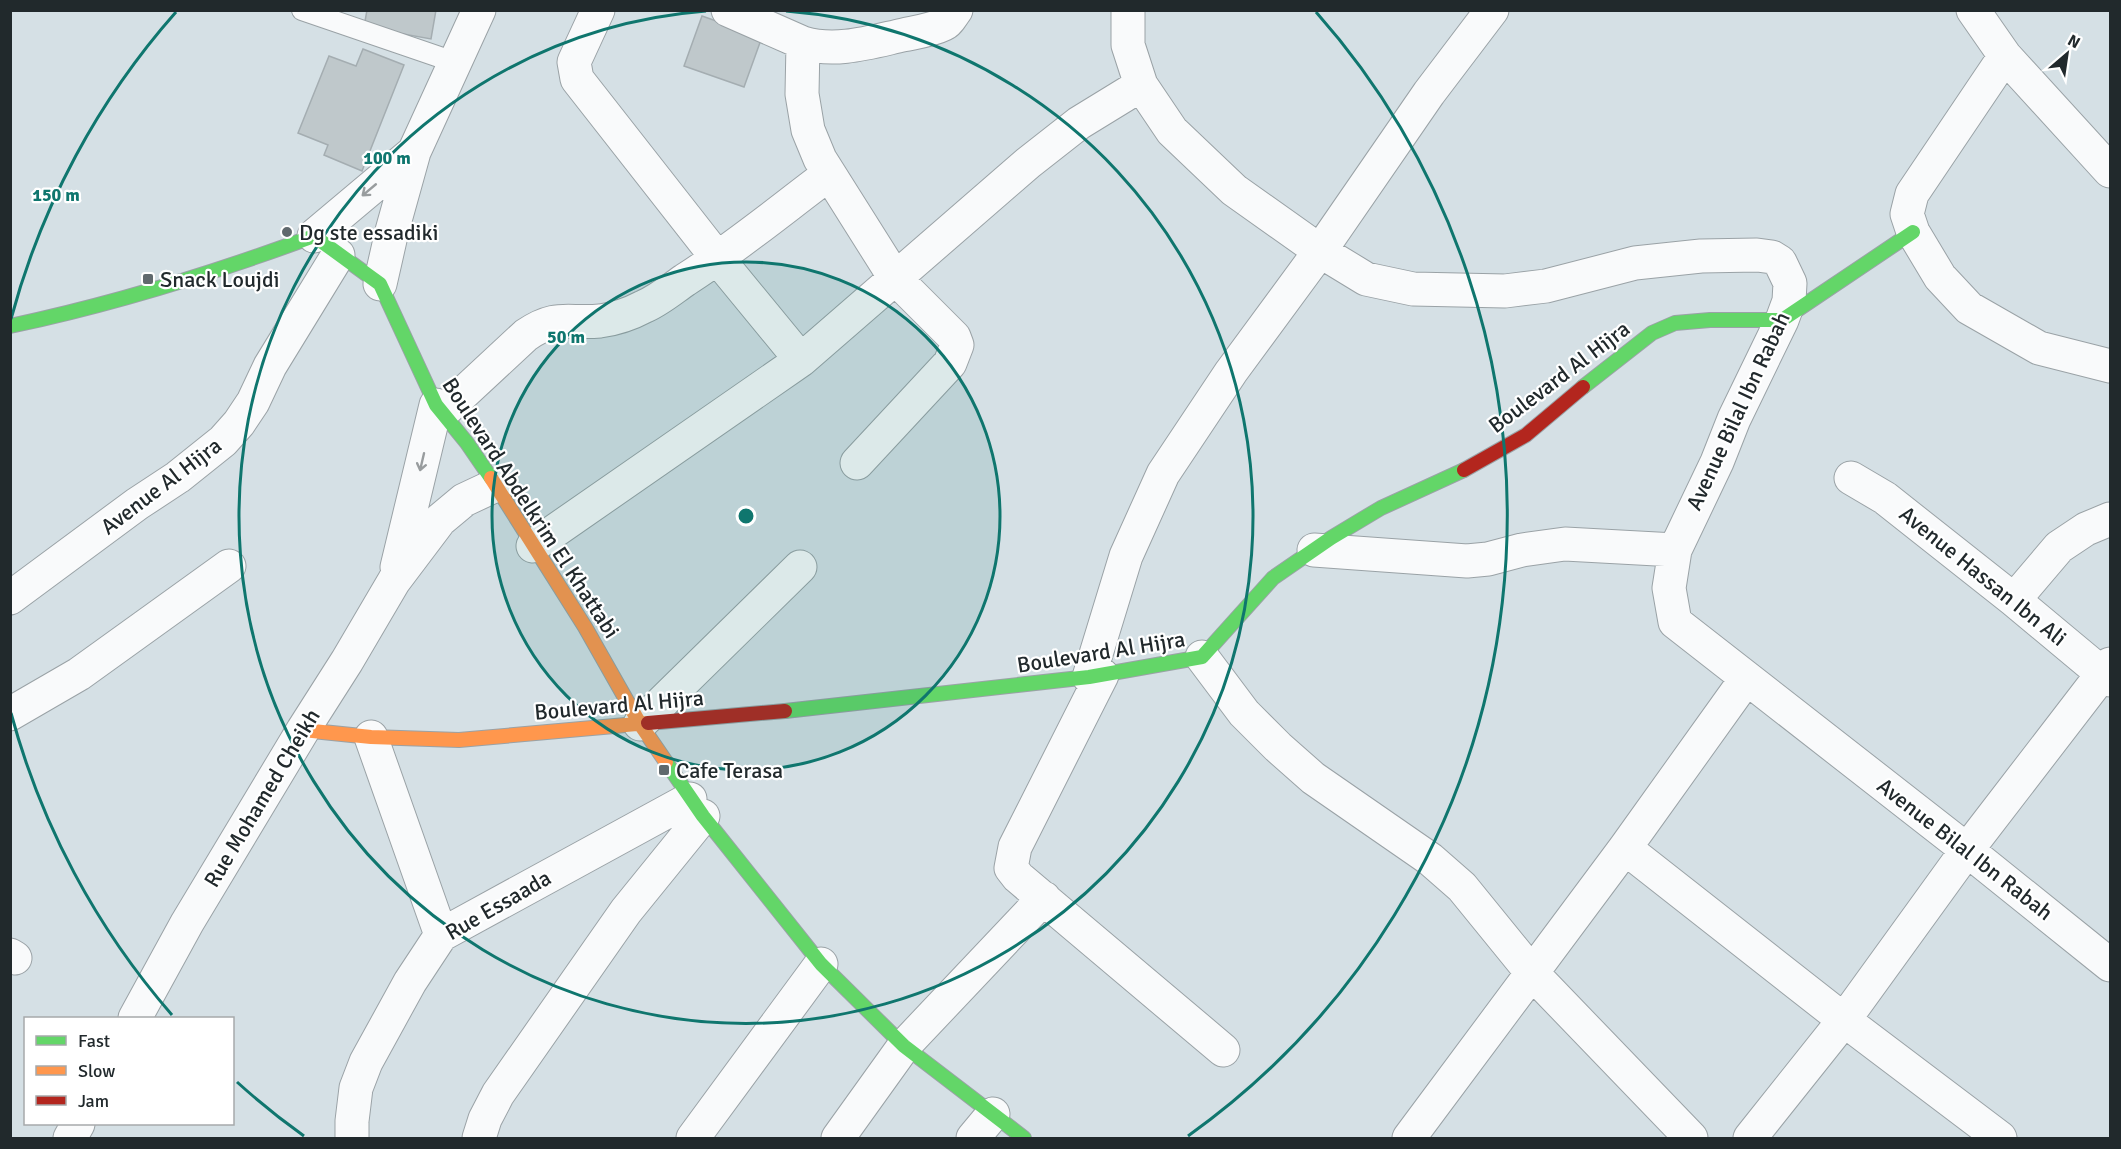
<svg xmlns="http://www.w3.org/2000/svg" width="2121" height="1149" font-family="Signika,sans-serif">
<rect width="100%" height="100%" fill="#d5e0e5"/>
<path fill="#bfc8cb" stroke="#a4adb1" stroke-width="1.5" d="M367 10H436L431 39 364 27Z
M702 16 762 37 744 87 684 66Z
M363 49 404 65 362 171 324 155 328 145 298 133 329 56 356 66Z"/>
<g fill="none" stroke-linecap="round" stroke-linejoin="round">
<defs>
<path id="lane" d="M302 10 454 62"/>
<path id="street" d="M598 10 574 62 577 79 718 259 801 360
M728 10 803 43C836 53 871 42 903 35 917 32 932 30 944 24 949 22 952 15 956 10
M1128 10V45L1141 85 1172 131 1234 190 1320 251 1366 279 1413 289 1505 291 1546 286 1635 263 1701 256 1757 255 1772 257 1780 262 1790 283 1789 301 1782 320 1734 419 1717 462 1675 550 1669 588 1675 622 1967 850 2110 965
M1973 10 2005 56 2110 171
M803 43 802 94 808 130 820 159 895 278 954 337 957 345 950 363 857 463
M2005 56 1912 194 1907 214 1913 232 1940 277 1969 308 2039 348 2110 366
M314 236 414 152
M380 284 392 231 414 152 479 10
M442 413 526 335C557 314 567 324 600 321 614 319 630 314 643 307 658 301 672 289 685 280 735 248 781 210 829 174
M1851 478 1885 498 2014 600 2110 680
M533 546 801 360 1028 163 1079 123 1141 85
M1314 550 1467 561 1488 559 1522 550 1565 544 1675 550
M397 567 436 405
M10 598 137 504 178 477 223 441 239 423 253 402 270 366 338 255
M2014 600 2059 547 2086 529 2110 519
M1202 657 1244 713 1278 747 1313 778 1430 859 1462 887 1532 973 1691 1138
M1102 675 1015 847 1011 868 1018 877 1223 1050
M1089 677 1126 556 1163 474 1231 372 1320 251 1429 93 1492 10
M10 714 79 674 229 566
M640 724 800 567
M371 737 441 935
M1625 848 1844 1020 2000 1138
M10 955 15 958
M135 1018 187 923 303 730 347 661 394 581 440 520 464 500 496 485
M70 1138 78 1124
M352 1138V1121L356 1088 366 1062 410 982 441 935 690 799
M479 1138 485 1119 498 1094 626 911 703 816
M693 1138 821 964
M838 1138 904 1046 1044 898
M973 1138 993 1114
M1409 1138 1625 848 1746 679
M1750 1138 1844 1020 1967 850 2110 664"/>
<path id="fast" d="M10 326C114 304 214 273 314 236L380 284 436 405 467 443 491 478
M1583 387 1652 333 1675 323 1710 320H1782L1913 232
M785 711 1089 677 1202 657 1273 578 1331 538 1381 508 1464 470
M666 762 703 816 821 964 904 1046 1024 1138"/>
<path id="slow" d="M491 478 585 627 640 724 666 762
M303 730 371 737 459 740 648 723"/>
<path id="jam" d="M1464 470 1526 435 1583 387
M648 723 785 711"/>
</defs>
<use href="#lane" stroke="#9aa2a6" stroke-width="22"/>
<use href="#street" stroke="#9aa2a6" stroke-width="35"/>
<use href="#fast" stroke="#9aa2a6" stroke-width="16"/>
<use href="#slow" stroke="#9aa2a6" stroke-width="16"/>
<use href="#jam" stroke="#9aa2a6" stroke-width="16"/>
<use href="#lane" stroke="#f9fafb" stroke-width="20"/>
<use href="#street" stroke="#f9fafb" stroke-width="33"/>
<use href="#fast" stroke="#63d668" stroke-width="14"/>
<use href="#slow" stroke="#ff974d" stroke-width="14"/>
<use href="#jam" stroke="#b3261e" stroke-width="14"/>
</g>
<defs><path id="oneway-shaft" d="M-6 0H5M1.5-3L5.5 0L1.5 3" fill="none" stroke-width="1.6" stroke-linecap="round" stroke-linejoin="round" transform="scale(1.5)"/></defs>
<g stroke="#989c9e">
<use href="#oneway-shaft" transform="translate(369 190) rotate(140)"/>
<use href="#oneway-shaft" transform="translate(422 462) rotate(103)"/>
</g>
<circle cx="746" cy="516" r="254" fill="#0f766e" fill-opacity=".12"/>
<g fill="none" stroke="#0f766e" stroke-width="3">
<circle cx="746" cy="516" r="254"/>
<path d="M786 11A507 507 0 1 1 706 11"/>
<path d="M304 1136A761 761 0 0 1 237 1082M172 1015A761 761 0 0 1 11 713M11 319A761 761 0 0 1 176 12M1316 12A761 761 0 0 1 1188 1136"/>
</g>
<g fill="#60696d" stroke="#fff" stroke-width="2">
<circle cx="287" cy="232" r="6"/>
<rect x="142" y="273" width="12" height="12" rx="3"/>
<rect x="658" y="764" width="12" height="12" rx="3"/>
</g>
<g text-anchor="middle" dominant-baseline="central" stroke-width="4.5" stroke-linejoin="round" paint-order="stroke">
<g font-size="22" fill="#21292c" stroke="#fff" text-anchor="start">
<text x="299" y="232">Dg ste essadiki</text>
<text x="160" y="279">Snack Loujdi</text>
<text x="676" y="770">Cafe Terasa</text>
</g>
<g font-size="22" fill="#21292c" stroke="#fff">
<text transform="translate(1559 377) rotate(-37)">Boulevard Al Hijra</text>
<text transform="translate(1738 411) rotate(-65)">Avenue Bilal Ibn Rabah</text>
<text transform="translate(161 486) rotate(-37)">Avenue Al Hijra</text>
<text transform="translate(531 508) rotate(57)">Boulevard Abdelkrim El Khattabi</text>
<text transform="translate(1983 576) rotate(39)">Avenue Hassan Ibn Ali</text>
<text transform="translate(1101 652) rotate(-9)">Boulevard Al Hijra</text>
<text transform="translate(619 705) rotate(-5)">Boulevard Al Hijra</text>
<text transform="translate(262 798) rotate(-59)">Rue Mohamed Cheikh</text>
<text transform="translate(1965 849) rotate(38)">Avenue Bilal Ibn Rabah</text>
<text transform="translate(498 905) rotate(-30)">Rue Essaada</text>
</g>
</g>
<circle cx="746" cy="516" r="9" fill="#0f766e" stroke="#fff" stroke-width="3"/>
<g font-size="18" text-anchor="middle" font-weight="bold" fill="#0f766e" stroke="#fff" stroke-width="4.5" stroke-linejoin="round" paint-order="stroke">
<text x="387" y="164">100 m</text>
<text x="56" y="201">150 m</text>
<text x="566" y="343">50 m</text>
</g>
<rect width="2121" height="1149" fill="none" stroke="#21292c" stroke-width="24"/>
<rect x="24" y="1017" width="210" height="108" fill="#ffffff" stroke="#a6a9ab" stroke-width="1.5"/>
<rect x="36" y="1036" width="30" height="9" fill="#63d668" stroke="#a6a9ab" stroke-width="1.5"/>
<text x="78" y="1047" font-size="18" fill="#21292c">Fast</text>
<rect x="36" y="1066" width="30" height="9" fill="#ff974d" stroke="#a6a9ab" stroke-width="1.5"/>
<text x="78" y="1077" font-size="18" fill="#21292c">Slow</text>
<rect x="36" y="1096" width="30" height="9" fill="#b3261e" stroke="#a6a9ab" stroke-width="1.5"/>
<text x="78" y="1107" font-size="18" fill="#21292c">Jam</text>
<g transform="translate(2067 54) rotate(29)" stroke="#ffffff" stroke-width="4.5" paint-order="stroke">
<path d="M0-4.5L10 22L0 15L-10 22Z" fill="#21292c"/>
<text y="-9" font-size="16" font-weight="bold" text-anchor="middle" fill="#21292c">N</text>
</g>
</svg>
